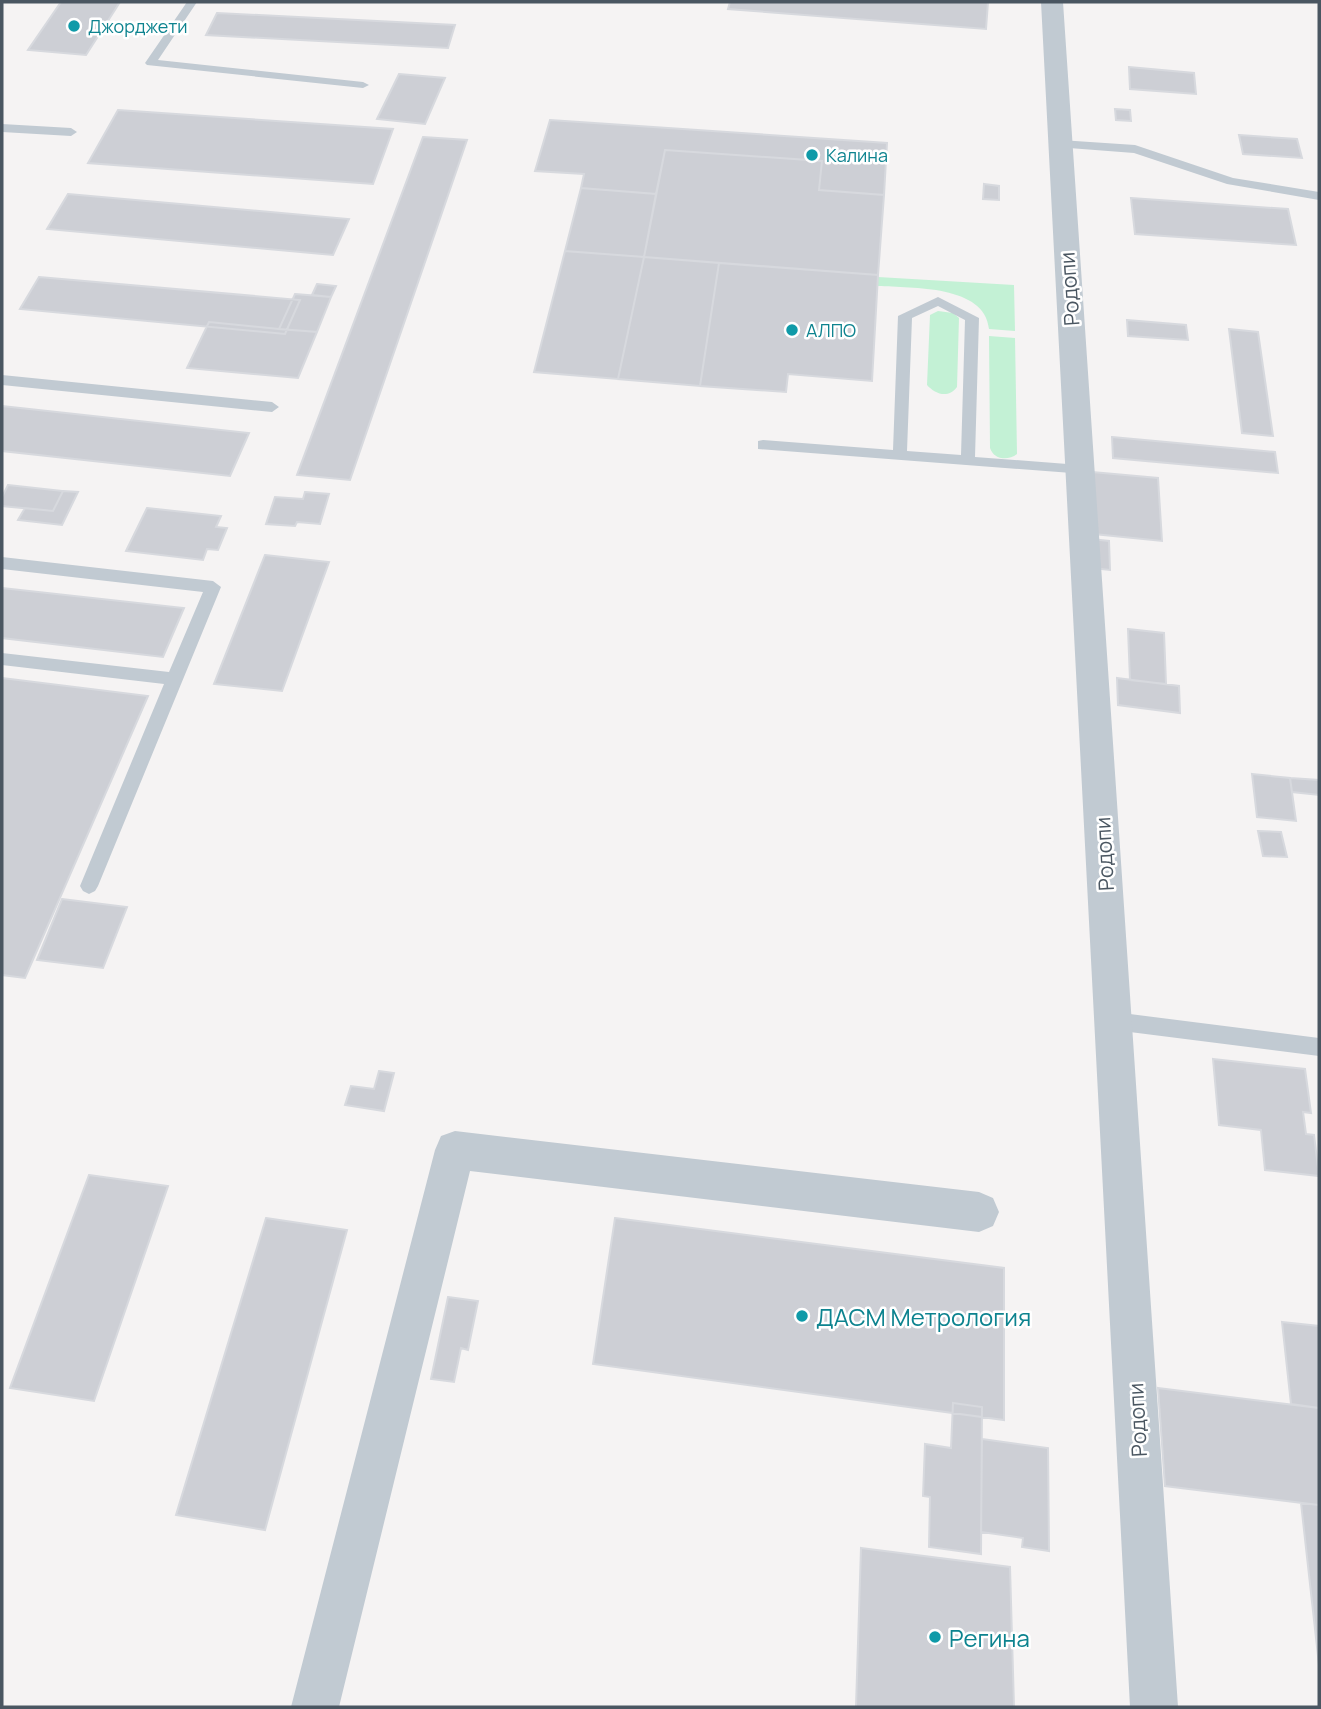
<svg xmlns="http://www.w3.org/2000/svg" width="1321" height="1709" font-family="Manrope,sans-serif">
<rect width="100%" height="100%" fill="#f5f3f3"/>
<path fill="#c3f1d5" d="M878 277 1014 285 1015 331 989 329C985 285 912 288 878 286Z
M938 311 953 313 959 318 957 387C948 399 935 394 927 385L930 315Z
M989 336 1015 338 1017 454C1008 461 994 460 990 448Z"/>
<path fill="#cdcfd5" stroke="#d7d9de" stroke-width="2" d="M61 2H120L86 55 28 50Z
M730 2H988L986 29 728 9Z
M217 13 455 25 448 48 206 35Z
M1129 67 1194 73 1196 94 1130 89Z
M399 74 445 78 425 124 377 119Z
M1115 109 1130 110 1131 121 1116 120Z
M118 110 393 129 373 184 88 163Z
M550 120 887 143 884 195 819 190 822 161 665 150 656 194 581 188 584 174 535 171Z
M1239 135 1297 139 1302 158 1243 154Z
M423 137 467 140 350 480 297 475Z
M665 150 822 161 819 190 884 195 878 275 644 257Z
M984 184 999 186V200L983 199Z
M581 188 656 194 644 257 565 251Z
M68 194 349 219 333 255 47 229Z
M1131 198 1288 209 1296 245 1135 234Z
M565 251 644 257 618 379 534 372Z
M644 257 719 263 700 386 618 379Z
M719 263 878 275 872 381 788 374 786 392 700 386Z
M39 277 300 300 285 334 20 309Z
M317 284 336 286 331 297 312 295Z
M295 294 331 297 317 332 279 329Z
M1127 320 1186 325 1188 340 1128 336Z
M209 322 279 329 317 332 298 378 187 368Z
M1229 329 1258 332 1273 436 1242 433Z
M2 406 249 433 230 476 2 451Z
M1112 437 1275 452 1278 473 1113 458Z
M1092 472 1158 478 1162 541 1094 534Z
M8 485 63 491 53 511 2 506V497Z
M63 491 78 492 62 525 18 520 25 508 53 511Z
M305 492 329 494 320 524 297 522 295 526 266 524 275 497 303 499Z
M147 508 221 516 216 527 227 528 218 550 207 549 203 560 126 551Z
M1091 539 1109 541 1110 570 1092 568Z
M265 555 329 562 282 691 214 684Z
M2 588 184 608 163 657 2 638Z
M1128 629 1164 633 1166 684 1130 680Z
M2 678 148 696 25 978 2 975Z
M1117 678 1179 686 1180 713 1118 705Z
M1252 774 1290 778 1296 821 1257 817Z
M1290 778 1319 780V795L1292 792Z
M1258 831 1281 832 1287 857 1263 856Z
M62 899 127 907 103 968 37 960Z
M1213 1059 1305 1069 1311 1113 1303 1112 1306 1134 1314 1135 1319 1176 1265 1170 1261 1130 1219 1125Z
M379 1071 394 1073 384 1111 345 1105 351 1086 374 1089Z
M89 1175 168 1186 94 1401 10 1388Z
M266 1218 347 1230 265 1530 176 1515Z
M615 1218 1004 1268V1420L593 1364Z
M448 1297 478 1301 468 1350 461 1348 454 1382 431 1379Z
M1282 1322 1319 1326V1408L1291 1404Z
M1158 1388 1319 1408V1505L1165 1486Z
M953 1403 982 1407 981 1554 929 1547 930 1497 923 1496 925 1444 951 1448Z
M982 1439 1048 1448 1049 1551 1022 1547 1023 1538 981 1532Z
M1301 1503 1319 1505V1665Z
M861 1548 1010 1567 1014 1707H856Z"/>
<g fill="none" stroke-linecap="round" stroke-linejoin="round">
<path fill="#c1cad2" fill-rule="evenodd" d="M187 2H197L158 60 363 82 369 85 363 88 147 65 145 63Z
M2 124 71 128 77 132 71 136 2 132Z
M1060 140 1135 145 1233 178 1319 192V200L1227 184 1134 153 1056 147V141Z
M938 297 979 318 975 457 1080 465 1085 466 1087 470 1085 474 758 449V441L763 440 893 450 898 316ZM938 306 965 320 961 455 907 451 912 318Z
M2 375 272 402 279 407 272 412 2 385Z
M2 557 213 581 221 587 98 886 95 891 89 894 83 891 80 886 164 684 2 665V653L169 672 203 592 2 569Z
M1114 1012 1319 1038V1056L1114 1030 1107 1027 1105 1021 1107 1015Z"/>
<path fill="#c1cad2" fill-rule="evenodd" d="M1041 2H1063L1178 1707H1130Z
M455 1131 979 1192 993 1198 999 1212 993 1226 979 1232 470 1171 339 1707H291L435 1150 441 1136Z"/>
</g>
<g fill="#0f9aa8" stroke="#fff" stroke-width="2.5">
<circle cx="74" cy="26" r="7"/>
<circle cx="812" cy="155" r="7"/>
<circle cx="792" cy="330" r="7"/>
<circle cx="802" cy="1316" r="7"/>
<circle cx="935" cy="1637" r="7"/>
</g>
<g text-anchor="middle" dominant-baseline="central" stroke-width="5" stroke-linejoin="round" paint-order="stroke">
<g font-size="18" fill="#0d838f" stroke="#fff" text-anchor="start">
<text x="88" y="26">Джорджети</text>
<text x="826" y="155">Калина</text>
<text x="806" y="330">АЛПО</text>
</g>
<g font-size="21" fill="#4a5661" stroke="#fff">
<text transform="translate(1069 289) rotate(-94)">Родопи</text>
<text transform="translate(1104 854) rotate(-93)">Родопи</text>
<text transform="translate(1137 1420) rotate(-93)">Родопи</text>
</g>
<g font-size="24" fill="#0d838f" stroke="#fff" text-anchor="start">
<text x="816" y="1316">ДАСМ Метрология</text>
<text x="949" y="1637">Регина</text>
</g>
</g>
<rect width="1321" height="1709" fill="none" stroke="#4a5661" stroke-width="7"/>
</svg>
